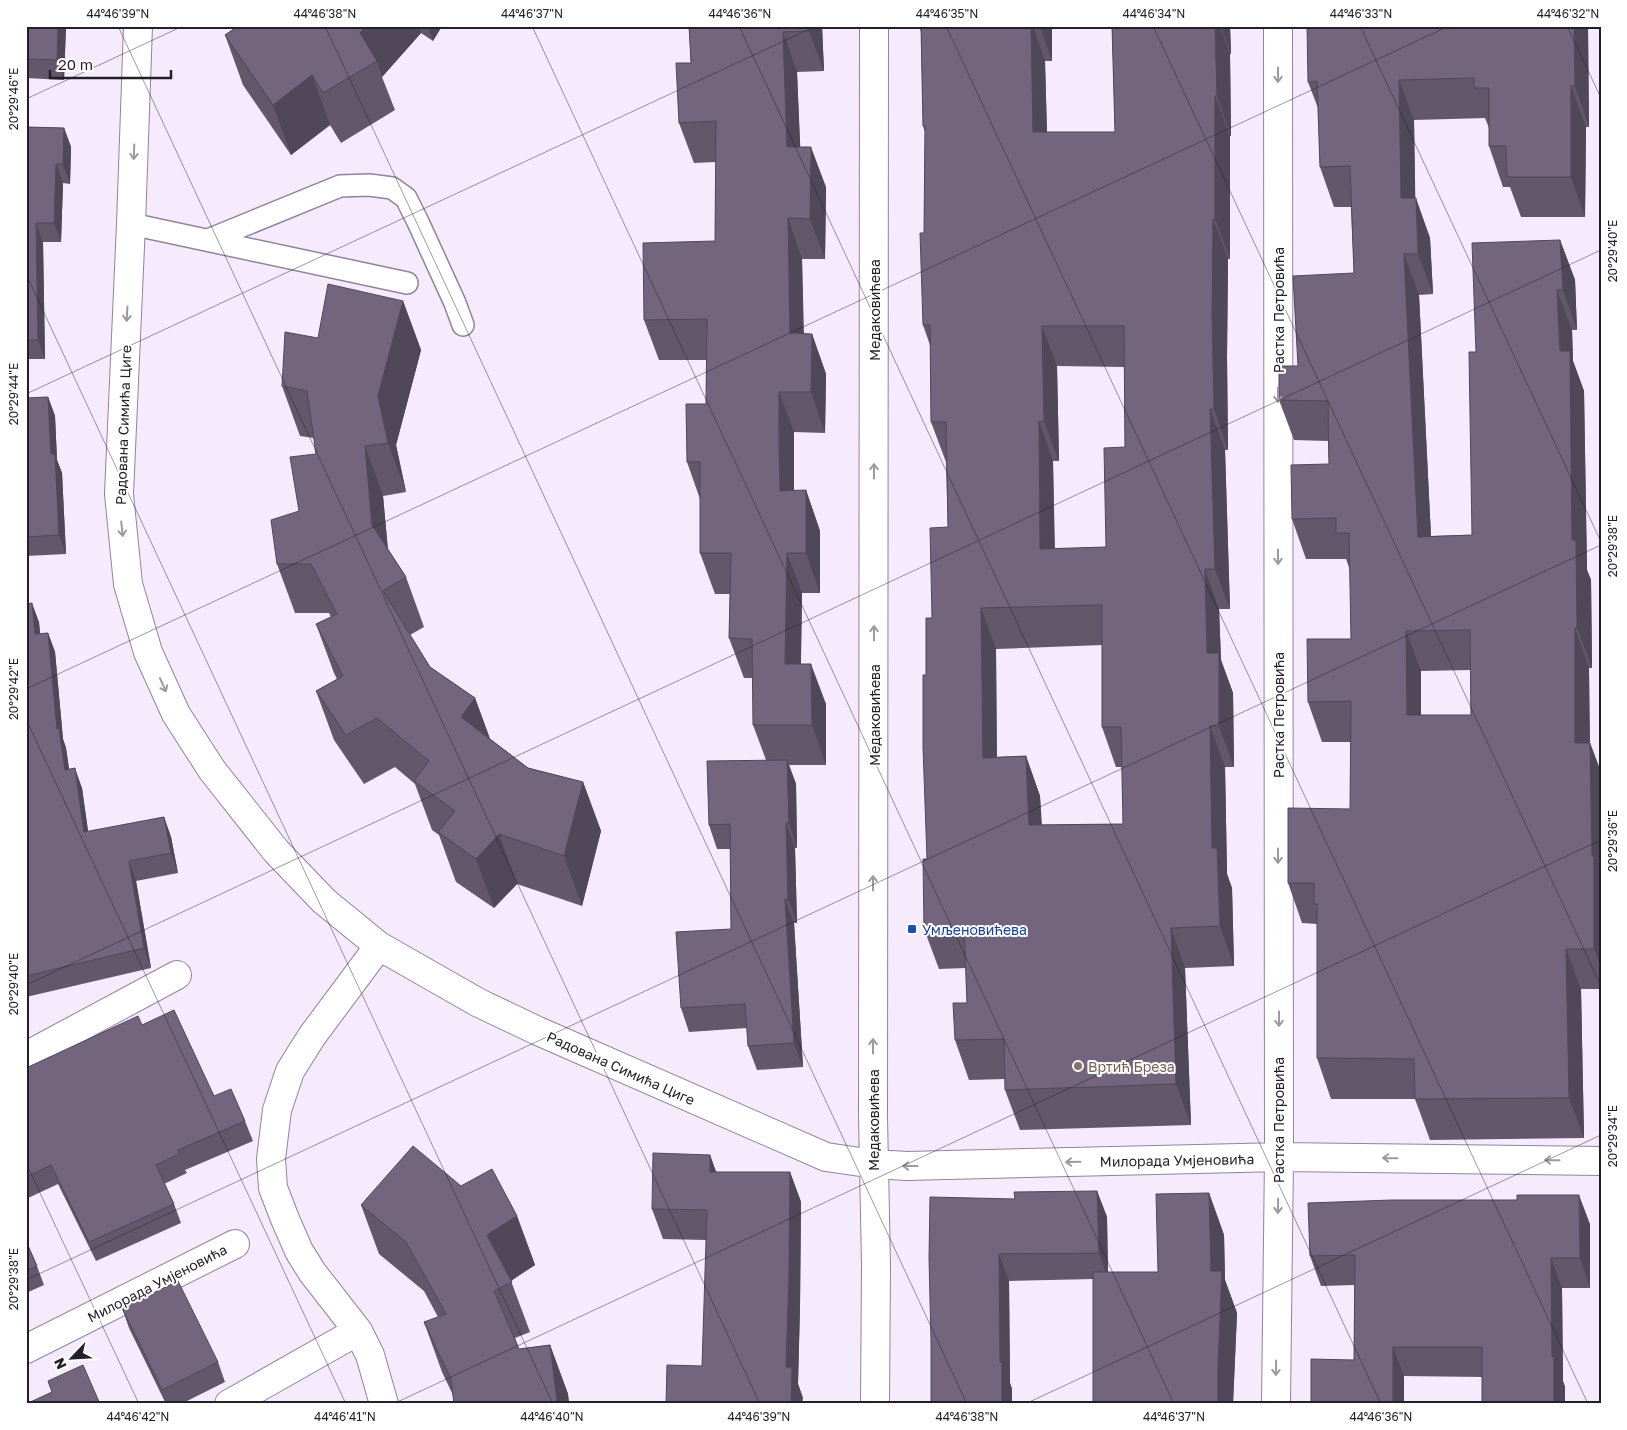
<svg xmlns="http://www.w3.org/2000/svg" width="1627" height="1430" font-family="'Golos Text',sans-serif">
<rect width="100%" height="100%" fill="#f5ebfc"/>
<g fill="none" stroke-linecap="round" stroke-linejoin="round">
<defs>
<path id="lane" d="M131 224 407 283
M208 240 340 186 369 185 392 188 406 198 418 222 455 303 463 325"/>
<path id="street" d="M138 26 131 224 119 494 128 584 148 652 176 714 212 770 276 851 324 901 379 946 479 1003 538 1031 826 1157 874 1164 907 1166 1279 1157 1601 1161
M874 26 873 1116 876 1265 875 1404
M379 946 312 1036 290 1071 277 1110 271 1159 273 1188 285 1219 299 1251 312 1272 358 1331 370 1355 384 1404
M26 1056 177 975
M26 1349 235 1244
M229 1404 358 1331
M1276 1404 1279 1157 1278 26"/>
</defs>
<use href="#lane" stroke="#92839c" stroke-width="24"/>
<use href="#street" stroke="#92839c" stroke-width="30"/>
<use href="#lane" stroke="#fff" stroke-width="21"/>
<use href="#street" stroke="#fff" stroke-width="28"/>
</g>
<path fill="#63576c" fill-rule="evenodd" d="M26 26H66L64 80 26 78Z
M238 26H442L433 41 421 33 382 77 395 110 341 143 330 125 291 155 243 85 225 35Z
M689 26H822L824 71 797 72 800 147 826 187 825 259H802L804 334H812L826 374 825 433 794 432V490H806L820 531V593H802L801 664 826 704V765H789L796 784 797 848H795L797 923H794L803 1067 757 1070 748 1046 747 1028 689 1032 681 1008 731 929 730 849H717L709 825 766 760 753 725V678H744L729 638 730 594H715L700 553V499L687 462 706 404V360H659L644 320 715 241 716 162 694 163 679 123 691 63Z
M919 26H1052V61H1045L1047 132H1115L1112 26H1230L1231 54H1230L1231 136H1230V259H1228L1227 357 1228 450H1225L1230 609H1219L1221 660 1233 693 1234 767H1225L1227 874 1232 888 1234 966 1185 968 1191 1125 1020 1130 1005 1090V1079L969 1080 955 1040 967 1003 966 968 939 969 924 929 927 859 926 675 932 618 948 527 946 462 931 422 930 345 923 325 924 233 925 132 923 126 921 32ZM1057 366 1124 367 1125 447 1106 547 1055 549 1053 461H1059ZM1102 645V727L1116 767H1122L1123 824 1042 825 1040 796 1026 756 997 757 996 649Z
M1588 26 1589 127H1586L1585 217H1521L1510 187H1503L1489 146V128L1485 118 1414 120 1415 198 1430 238 1433 294 1419 295 1431 536 1472 535 1476 352 1560 240 1575 280 1577 330H1572L1573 361 1584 391 1587 570 1591 580 1592 668H1589L1590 743 1601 772V989H1581L1584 1138 1430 1140 1415 1099H1331L1317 1058V924L1302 923 1288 883 1350 809 1351 742H1322L1308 702 1351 639 1350 570 1346 559H1306L1292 519 1329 464 1328 441 1294 440 1279 400 1298 366 1354 273 1351 207H1334L1320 167 1318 108 1308 82ZM1470 670 1471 715H1421V671Z
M26 127 64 128 71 147 70 184 63 183 61 242H43L45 359H26Z
M403 301 421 350 396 445 406 492 383 496 388 549 406 577 424 627 410 635 430 667 475 698 490 739 528 768 583 782 601 831 582 906 517 884 494 908 456 882 439 835 432 830 415 784 395 767 364 784 334 740 316 691 337 679 334 673 316 624 331 617 329 613H295L277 564 299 511 316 454 314 438 300 436 282 386 318 338Z
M48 397 55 416 57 460 62 473 66 554 26 556V398Z
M26 604 39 622 40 634 48 633 55 652 63 739 66 748 69 769 82 788 88 832 164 817 171 837 178 873 136 881 151 968 26 997Z
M142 1025 214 1096 245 1121 253 1141 185 1170 187 1173 164 1184 174 1204 181 1223 96 1261 58 1184 26 1199V1068Z
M710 1155 716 1172H790L801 1202 800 1306 798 1384 803 1398 706 1240 663 1239 652 1209Z
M461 1186 517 1216 535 1265 511 1281 530 1332 515 1338 519 1349 550 1345 568 1394 569 1404H454L453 1395 442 1372 424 1322 438 1317 424 1291 379 1254 361 1205Z
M1097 1191 1107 1217 1108 1272H1158L1209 1193 1224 1235 1225 1280 1237 1313 1233 1404H1093V1279L1009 1281 1010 1383 1012 1389 931 1404 1015 1199Z
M1590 1224V1288H1562L1563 1381 1565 1387V1404H1482V1377L1404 1376V1404H1311L1354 1360V1285L1321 1286 1310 1256Z
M26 1241 37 1266 44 1285 26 1293Z
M122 1308 218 1362 225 1382 181 1404H166L129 1328Z"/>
<path fill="#504758" d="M58 26H66L64 80 57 60Z
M366 26H419L421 33 382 77 377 61 360 33Z
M428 26H442L433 41Z
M809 26H822L824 71 809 31Z
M1031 26H1033L1045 61 1048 173 1033 132Z
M1040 26H1052V61Z
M1215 26H1220L1230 54 1231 136 1217 96Z
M1221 26H1230L1231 54Z
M1574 26H1588L1589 127 1575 86Z
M783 32 797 72 802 187 787 147Z
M312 75 330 125 291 155 273 105Z
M1399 80 1414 120 1416 239 1401 198Z
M1571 86 1586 127 1585 217 1571 177Z
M1215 96 1230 136V259L1215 219Z
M64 128 71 147 70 184 63 164Z
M811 147 826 187 825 259 810 219Z
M56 164 63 183 61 242 54 223Z
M1416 198 1430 238 1433 294 1418 254Z
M788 218 802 259 804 374 790 333Z
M1213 219 1228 259 1227 357 1228 450 1214 409 1212 316Z
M36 223 43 242 45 359 38 340Z
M1560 240 1575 280 1577 330 1563 290Z
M1404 254 1419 295 1433 577 1418 537Z
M1557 290 1572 330 1573 361 1584 391 1587 570 1591 580 1592 668 1577 628Z
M403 301 421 350 396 445 406 492 388 443 378 396Z
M1042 326 1057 366 1059 461 1044 421Z
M812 334 826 374 825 433 811 392Z
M779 392 794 432V531L780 491Z
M48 397 55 416 57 460 62 473 66 554 59 535 51 454Z
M1210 409 1225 450 1230 609 1215 569Z
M1039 421 1053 461 1055 590 1040 549Z
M365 446 383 496 390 574 372 525Z
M806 490 820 531V593L806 553Z
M787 553 802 593 800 704 785 664Z
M1205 569 1219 609 1221 660 1233 693 1234 767 1219 726 1207 653Z
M32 603 39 622 42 654 35 634Z
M981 608 996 649 997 798 983 758Z
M1575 628 1589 668 1590 783 1575 743Z
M1406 631 1421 671V755L1407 715Z
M48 633 55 652 63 739 66 748 72 789 65 770 57 729Z
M811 664 826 704V765L812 725Z
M475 698 493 747 461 717Z
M1210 726 1225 767 1227 874 1232 888 1234 966 1220 926 1212 848Z
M1590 743 1601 772V966L1594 949Z
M1026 756 1040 796 1043 866 1029 825Z
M787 760 796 784 797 848 789 823Z
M75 768 82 788 91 852 84 832Z
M583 782 601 831 582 906 564 856Z
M164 817 171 837 178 873 171 853Z
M786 823 795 848 797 923 788 899Z
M499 834 517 884 494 908 476 859Z
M129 861 136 881 151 968 144 948Z
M785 899 794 923 803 1067 794 1043Z
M1171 928 1185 968 1191 1125 1176 1084Z
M1566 949 1581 989 1584 1138 1569 1098Z
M710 1155 721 1185 710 1172Z
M790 1172 801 1202 800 1306 798 1384 803 1398 802 1404H791L786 1367Z
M1097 1191 1107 1217 1108 1279 1099 1253Z
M1209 1193 1224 1235 1225 1280 1237 1313 1233 1404H1218L1211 1271Z
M1579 1195 1590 1224V1288L1580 1258Z
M517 1216 535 1265 505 1284 487 1235Z
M999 1254 1009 1281 1010 1383 1012 1389V1404H1002L1000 1362Z
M1551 1258 1562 1288 1563 1381 1565 1387V1404H1554L1552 1357Z
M550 1345 568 1394 569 1404H558L557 1401Z
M1393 1347 1404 1376V1404H1393Z"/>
<path fill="#73657e" stroke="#504758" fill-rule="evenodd" d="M26 26H58L57 60 26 59Z
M238 26H366L360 33 377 61 323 93 312 75 273 105 225 35Z
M689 26H809V31L783 32 787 147H811L810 219 788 218 790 333 812 334 811 392H779V445L780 491 806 490V553H787L785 664H811L812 725H753L752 639 729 638 731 553H700V462H687L686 404H706L707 319 644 320 643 243 715 241 716 121 679 123 676 63H691Z
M921 26H1031L1033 132H1115L1112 26H1215L1217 96H1215V219H1213L1212 316 1214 409H1210L1215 569H1205L1207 653H1219V726H1210L1212 848H1217L1220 926 1171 928 1176 1084 1005 1090 1004 1039 955 1040 953 1003H967L964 928 924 929 923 859H927L923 747V675H926V618H932L930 528 948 527 946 422H931L930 325H923L920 233H924L925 126H923ZM1042 326H1124L1125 447 1104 448 1106 547 1040 549 1039 421H1044ZM1102 605V727H1121L1123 824 1029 825 1026 756 983 758 981 608Z
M1307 26H1574L1575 86H1571V177H1507L1506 146H1489V88H1474V78L1399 80 1401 198H1416L1418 254H1404L1418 537 1472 535 1469 352H1476L1472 243 1560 240 1563 290H1557L1560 351H1570L1572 540H1576L1577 628H1575V743H1590L1592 856H1594V949H1566L1569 1098 1415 1099 1414 1059 1317 1058V904H1314V883H1288V808L1350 809 1351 701 1308 702 1307 639H1351L1349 533H1336V518L1292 519 1291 465 1329 464 1328 401 1279 400V366H1298L1293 276 1354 273 1350 166 1320 167 1317 81 1308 82ZM1470 630 1471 715H1407L1406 631Z
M26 127 64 128 63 164H56L54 223H36L38 340H26Z
M328 284 403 301 378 396 388 443 365 446 372 525 406 577 383 591 430 667 475 698 461 717 528 768 583 782 564 856 499 834 476 859 438 832 455 811 414 781 429 761 377 718 346 735 316 691 343 676 316 624 337 614 311 564H277L271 520 299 511 290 457 316 454 307 391 282 386 285 332 318 338Z
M48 397 51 454H55L59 535 26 537V398Z
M32 603 35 634 48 633 57 729 59 728 65 770 75 768 84 832 164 817 171 853 129 861 144 948 26 976V604Z
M787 760 789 823H786L788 899H785L794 1043 748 1046 745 1004 681 1008 676 932 731 929 730 824 709 825 707 761Z
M174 1010 214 1096 231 1089 245 1121 178 1150 179 1154 156 1165 174 1204 89 1242 51 1165 26 1177V1068L138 1016 142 1025Z
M413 1146 461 1186 492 1169 517 1216 487 1235 512 1282 494 1291 519 1349 550 1345 557 1401 536 1404H454L451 1379 424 1322 446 1314 406 1242 361 1205Z
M653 1153 710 1155V1172H790L789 1276 786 1367 792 1368 791 1404H666L667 1365 702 1366 707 1210 652 1209Z
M1097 1191 1099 1253 999 1254 1000 1362H1002V1404H931V1340L929 1258 930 1197 1015 1199 1014 1192Z
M1209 1193 1211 1271H1222L1218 1368V1404H1093V1272H1158L1156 1194Z
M1517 1195H1579L1580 1258H1551L1552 1357H1554V1404H1482V1347H1393V1404H1311V1359L1354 1360 1355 1255 1310 1256 1308 1203 1392 1200H1517Z
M26 1241 37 1266 26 1271Z
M178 1281 218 1362 162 1390 122 1308Z
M83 1365 100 1404H26L52 1392 48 1381Z"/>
<defs><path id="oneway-shaft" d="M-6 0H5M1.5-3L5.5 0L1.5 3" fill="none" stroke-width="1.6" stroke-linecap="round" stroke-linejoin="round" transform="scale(1.25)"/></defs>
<g stroke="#9c9a9e">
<use href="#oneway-shaft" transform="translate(1278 75) rotate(90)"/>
<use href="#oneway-shaft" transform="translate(134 152) rotate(92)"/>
<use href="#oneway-shaft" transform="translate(127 314) rotate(93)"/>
<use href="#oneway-shaft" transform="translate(1278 395) rotate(90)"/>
<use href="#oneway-shaft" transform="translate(874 471) rotate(-90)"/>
<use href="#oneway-shaft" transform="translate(122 529) rotate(84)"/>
<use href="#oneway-shaft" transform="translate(1278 557) rotate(90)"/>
<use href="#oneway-shaft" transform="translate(874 633) rotate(-90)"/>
<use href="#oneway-shaft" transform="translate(163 685) rotate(66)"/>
<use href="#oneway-shaft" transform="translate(1278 856) rotate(90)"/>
<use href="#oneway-shaft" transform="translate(873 883) rotate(-90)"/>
<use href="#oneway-shaft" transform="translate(1279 1019) rotate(90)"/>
<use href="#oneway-shaft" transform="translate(873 1046) rotate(-90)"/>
<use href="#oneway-shaft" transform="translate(1390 1158) rotate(-179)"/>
<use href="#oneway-shaft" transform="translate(1552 1160) rotate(-179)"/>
<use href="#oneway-shaft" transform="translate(1073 1162) rotate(179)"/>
<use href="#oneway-shaft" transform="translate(910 1166) rotate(-180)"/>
<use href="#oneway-shaft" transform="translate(1278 1206) rotate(91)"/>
<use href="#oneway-shaft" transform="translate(1276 1368) rotate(91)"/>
</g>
<path fill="none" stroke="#241e28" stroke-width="1" stroke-opacity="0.45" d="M118 26 760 1404M325 26 967 1404M532 26 1174 1404M739 26 1381 1404M946 26 1588 1404M1153 26 1601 986M1360 26 1601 542M1567 26 1601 98M26 99 183 26M26 274 553 1404M26 394 816 26M26 689 1449 26M26 719 346 1404M26 985 1601 250M26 1163 139 1404M26 1280 1601 545M393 1404 1601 840M1025 1404 1601 1135"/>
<rect fill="#1a4fb4" stroke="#fff" stroke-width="2" x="907" y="924" width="10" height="10" rx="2.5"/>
<circle fill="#8d6e63" stroke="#fff" stroke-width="2" cx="1078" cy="1066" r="5"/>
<g text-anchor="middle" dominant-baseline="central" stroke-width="4" stroke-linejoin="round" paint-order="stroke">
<g font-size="14" fill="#241e28" stroke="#fff">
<text transform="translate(874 310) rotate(-90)">Медаковићева</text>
<text transform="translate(1278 310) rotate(-90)">Растка Петровића</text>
<text transform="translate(123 425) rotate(-88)">Радована Симића Циге</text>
<text transform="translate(874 715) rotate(-90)">Медаковићева</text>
<text transform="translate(1278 715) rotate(-90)">Растка Петровића</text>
<text transform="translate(621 1068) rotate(24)">Радована Симића Циге</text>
<text transform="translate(873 1120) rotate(-90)">Медаковићева</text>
<text transform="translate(1278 1120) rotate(-90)">Растка Петровића</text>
<text transform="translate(1177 1160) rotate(-1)">Милорада Умјеновића</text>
<text transform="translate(157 1283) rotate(-27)">Милорада Умјеновића</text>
</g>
<g font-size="14" fill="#164399" stroke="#fff" text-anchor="start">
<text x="922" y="929">Умљеновићева</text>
</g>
<g font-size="14" fill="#785e54" stroke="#fff" text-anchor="start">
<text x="1088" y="1066">Вртић Бреза</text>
</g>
</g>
<rect width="1627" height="1430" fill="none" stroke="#ffffff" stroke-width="55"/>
<g transform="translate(72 1358) rotate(245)" stroke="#ffffff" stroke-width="4" paint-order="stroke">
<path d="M0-4L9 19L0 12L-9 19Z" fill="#241e28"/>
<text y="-8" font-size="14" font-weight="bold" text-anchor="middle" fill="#241e28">N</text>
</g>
<path d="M50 70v8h121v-8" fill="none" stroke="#241e28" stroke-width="2.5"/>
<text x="58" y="70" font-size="15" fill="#241e28" stroke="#ffffff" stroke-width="4" paint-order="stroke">20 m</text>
<rect x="28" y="28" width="1572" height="1374" fill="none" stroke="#241e28" stroke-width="2"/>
<g font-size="12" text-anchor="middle" fill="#241e28">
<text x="118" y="18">44°46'39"N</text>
<text x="325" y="18">44°46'38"N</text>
<text x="532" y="18">44°46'37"N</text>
<text x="740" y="18">44°46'36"N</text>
<text x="947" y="18">44°46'35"N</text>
<text x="1154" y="18">44°46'34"N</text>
<text x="1361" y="18">44°46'33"N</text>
<text x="1568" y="18">44°46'32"N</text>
<text transform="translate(14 99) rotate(-90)" y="4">20°29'46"E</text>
<text transform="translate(1613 251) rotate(-90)" y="4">20°29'40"E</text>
<text transform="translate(14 394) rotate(-90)" y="4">20°29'44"E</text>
<text transform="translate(1613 546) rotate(-90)" y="4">20°29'38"E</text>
<text transform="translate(14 689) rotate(-90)" y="4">20°29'42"E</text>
<text transform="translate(1613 841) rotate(-90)" y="4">20°29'36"E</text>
<text transform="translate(14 984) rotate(-90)" y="4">20°29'40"E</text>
<text transform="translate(1613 1136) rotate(-90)" y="4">20°29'34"E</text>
<text transform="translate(14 1279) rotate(-90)" y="4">20°29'38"E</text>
<text x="138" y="1421">44°46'42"N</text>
<text x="345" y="1421">44°46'41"N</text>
<text x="552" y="1421">44°46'40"N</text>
<text x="759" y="1421">44°46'39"N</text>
<text x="967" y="1421">44°46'38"N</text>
<text x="1174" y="1421">44°46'37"N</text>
<text x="1381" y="1421">44°46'36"N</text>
</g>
</svg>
